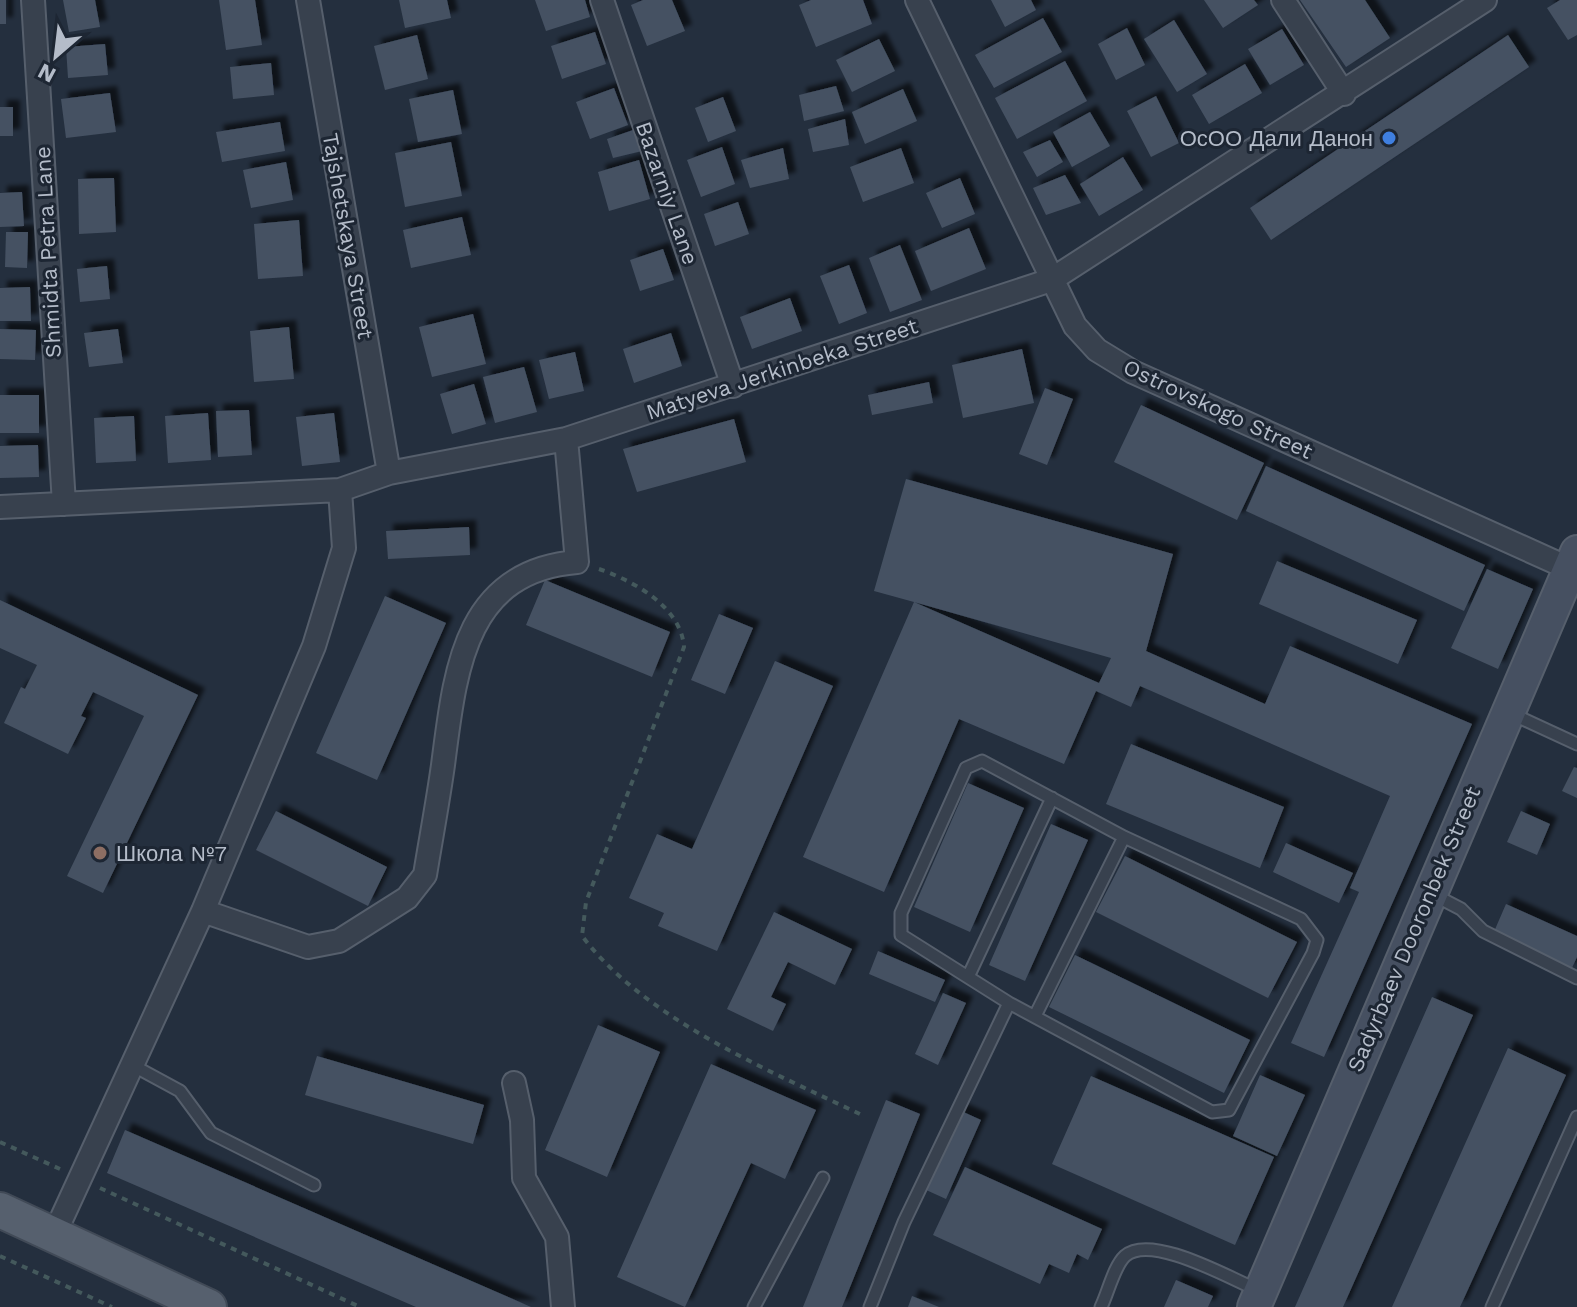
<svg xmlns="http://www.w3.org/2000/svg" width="1577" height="1307" font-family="'Work Sans',sans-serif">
<defs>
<filter id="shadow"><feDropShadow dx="7" dy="-7" stdDeviation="2" flood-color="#0009"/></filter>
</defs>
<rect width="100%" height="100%" fill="#242f3e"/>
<path fill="#455162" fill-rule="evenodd" filter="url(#shadow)" d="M0 0H6V24H0Z
M63 0H95L100 27 69 32Z
M219 0H255L262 45 226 50Z
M399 0H447L451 18 405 28Z
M535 0H585L590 17 546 31Z
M643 0H672L685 31 647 46 631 5Z
M811 0H863L872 24 816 47 799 5Z
M991 0H1031L1036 10 1005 27Z
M1204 0H1254L1258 5 1223 28Z
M1300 0H1365L1390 38 1346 67Z
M1560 0H1577V35L1568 40 1547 8Z
M1043 18 1062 52 994 88 975 55Z
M1174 20 1207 74 1177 92 1144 39Z
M1127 28 1145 65 1116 80 1098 44Z
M1282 29 1304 65 1270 85 1248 49Z
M595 32 606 64 562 79 551 46Z
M417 35 428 79 385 90 374 46Z
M1508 35 1529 67 1271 240 1250 208Z
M879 39 895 71 852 92 836 60Z
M105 44 108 75 68 78 66 47Z
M1065 61 1087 101 1017 139 995 98Z
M271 63 274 95 233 99 230 67Z
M1245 64 1262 93 1209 124 1192 95Z
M836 86 844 111 804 121 799 95Z
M614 88 628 125 590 139 576 102Z
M903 89 917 121 865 144 852 112Z
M453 90 462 134 418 142 409 99Z
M110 93 116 132 66 138 61 99Z
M1156 96 1179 143 1151 157 1127 111Z
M723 97 736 131 708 142 695 108Z
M0 107H13V136H0Z
M1090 112 1110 146 1072 167 1053 132Z
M845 119 849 145 813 152 808 129Z
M280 122 285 151 222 162 216 132Z
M636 129 642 151 613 158 607 139Z
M1050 140 1063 162 1037 177 1023 152Z
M451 142 462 196 405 207 395 153Z
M722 147 735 184 701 197 687 160Z
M783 148 789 179 750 188 741 160Z
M901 148 914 183 863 202 850 167Z
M1123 157 1143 190 1099 216 1080 184Z
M639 160 650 199 609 211 598 172Z
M286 162 293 200 251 208 243 170Z
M1065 175 1081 203 1046 215 1033 188Z
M114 178 116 232 79 234 78 179Z
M960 178 975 214 942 228 926 193Z
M22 192 24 226 0 227V193Z
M738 202 749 234 715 246 704 214Z
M462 217 471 255 411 268 403 230Z
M299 220 303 276 258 279 254 224Z
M969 228 986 269 931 291 915 251Z
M6 232H28L27 268 5 267Z
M900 245 922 300 890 312 869 258Z
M663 249 674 280 640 291 630 260Z
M849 265 867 313 839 324 820 276Z
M107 266 110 299 80 302 77 269Z
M30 287 31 321H0V288Z
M790 298 802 331 752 349 740 317Z
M473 314 486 364 432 377 419 327Z
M289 327 294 379 254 382 250 331Z
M0 329 36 330 35 360 0 359Z
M118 329 123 363 89 367 84 333Z
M671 333 682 366 634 383 623 349Z
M1022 349 1034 403 963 418 952 365Z
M575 352 584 391 549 399 539 360Z
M524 367 537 412 495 423 483 377Z
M929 382 933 403 872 415 868 395Z
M474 384 486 424 452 434 440 394Z
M1045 388 1073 399 1047 465 1019 454Z
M0 395H39V433H0Z
M1141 405 1264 463 1237 520 1114 462Z
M249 410 252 455 218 457 216 411Z
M208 413 211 460 168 463 165 416Z
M334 413 340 462 302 466 296 417Z
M134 416 136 461 96 463 94 418Z
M734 419 746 462 637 492 623 449Z
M38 445 39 477 0 478V446Z
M1266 466 1485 565 1464 611 1246 511Z
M906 479 1173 554 1146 651 1265 704 1290 646 1472 724 1324 1057 1291 1043 1359 892 1350 888 1390 796 1140 686 1131 707 1096 691 1064 764 959 719 884 892 803 857 914 602 874 591ZM914 602 1111 658 1099 683Z
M469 527 470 555 388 559 386 531Z
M1277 561 1417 620 1398 664 1259 604Z
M1487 569 1533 589 1498 669 1451 648Z
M545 580 670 632 652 677 526 625Z
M385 596 446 623 377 780 316 753Z
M0 600 198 695 103 893 67 876 144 716 93 692 81 716 86 718 68 754 4 723 21 687 25 689 37 665 0 648Z
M719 614 753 628 725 694 691 680Z
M775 661 833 686 717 951 658 926 664 913 629 898 657 834 692 849Z
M1131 744 1284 807 1260 868 1106 804Z
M1574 767 1577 768V798L1562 791Z
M968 783 1024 808 970 932 914 907Z
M276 811 387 867 368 906 256 850Z
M1521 811 1550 824 1537 855 1507 842Z
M1051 824 1088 840 1025 981 989 965Z
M1286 843 1353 873 1339 903 1273 872Z
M1125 856 1297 942 1268 998 1096 912Z
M1506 904 1577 936V957L1571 970 1493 934Z
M774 912 852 949 835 985 788 962 771 997 786 1004 773 1031 727 1009Z
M878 951 945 980 935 1002 869 974Z
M1075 955 1250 1040 1224 1093 1049 1007Z
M943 993 966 1003 938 1065 915 1054Z
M1432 997 1473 1015 1343 1307H1295Z
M598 1025 660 1052 607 1177 545 1150Z
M1508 1048 1566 1075 1460 1307H1392Z
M317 1056 484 1105 473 1144 305 1095Z
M711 1064 816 1110 785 1179 751 1163 685 1307 617 1277Z
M1260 1075 1305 1095 1277 1156 1233 1136Z
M1091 1076 1274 1157 1235 1245 1052 1164Z
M886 1100 920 1114 842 1307H803Z
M959 1110 981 1120 946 1199 924 1189Z
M125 1130 531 1307H416L107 1173Z
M965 1167 1102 1229 1088 1260 1077 1254 1069 1273 1049 1264 1040 1284 933 1235Z
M1176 1280 1213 1296 1208 1307H1164Z
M912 1296 939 1307H908Z"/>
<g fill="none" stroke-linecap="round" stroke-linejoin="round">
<defs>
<path id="lane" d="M1512 714 1577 744
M982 761 1124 837 1301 919 1317 940 1313 953 1229 1110 1212 1112 1009 1003 901 935V913L966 768Z
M1434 895 1461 909 1483 931 1577 978
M968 977 1052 798
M1035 1016 1124 837
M132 1065 180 1091 211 1133 314 1185
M754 1307 823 1178
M870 1307 904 1222 1009 1003
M1101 1307C1108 1293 1114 1266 1125 1256 1151 1233 1229 1278 1258 1290
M1492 1307 1577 1117"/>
<path id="street" d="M33 0 64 504
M308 0 389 473
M602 0 733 386
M917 0 1075 326 1097 350 1133 372 1577 572
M1283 0 1344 94
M0 507 340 490 389 473 566 439 1051 280 1485 0
M203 911 308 947 339 941 407 898 425 875C431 838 438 801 443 765 455 673 463 571 577 562L566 439
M514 1083 522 1120 524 1178 557 1237 563 1307
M54 1235 203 911 314 646 344 548 340 490"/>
<path id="secondary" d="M1254 1307 1577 552"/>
<path id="primary" d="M0 1210 209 1307"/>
</defs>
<use href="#lane" stroke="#565f6c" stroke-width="15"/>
<use href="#street" stroke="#565f6c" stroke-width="26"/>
<use href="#secondary" stroke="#565f6c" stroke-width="36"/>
<use href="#primary" stroke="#414a57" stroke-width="38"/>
<path stroke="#44595c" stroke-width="4" stroke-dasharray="6 6" stroke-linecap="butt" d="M599 569C634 581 681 607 684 647L586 902 582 936C646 1020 770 1071 864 1116
M0 1142 60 1169
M100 1188 360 1307
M0 1256 112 1307"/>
<use href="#lane" stroke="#38414e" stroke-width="11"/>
<use href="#street" stroke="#38414e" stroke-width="22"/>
<use href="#secondary" stroke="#465061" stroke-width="32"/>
<use href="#primary" stroke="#56606e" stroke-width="34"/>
</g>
<circle fill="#3f7fe0" stroke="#1d2633" stroke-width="3" cx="1389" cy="138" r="8"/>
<circle fill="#8d6e63" stroke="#1d2633" stroke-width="3" cx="100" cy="853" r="8"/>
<g text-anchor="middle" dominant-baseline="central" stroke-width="6" stroke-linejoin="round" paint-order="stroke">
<g font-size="22" fill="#b4bcc9" stroke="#1d2633" text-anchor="end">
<text x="1373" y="138">ОсОО Дали Данон</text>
<text x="116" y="853" text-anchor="start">Школа №7</text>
</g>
<g font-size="22" fill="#b4bcc9" stroke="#1d2633">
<text transform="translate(667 193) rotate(71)">Bazarniy Lane</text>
<text transform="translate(348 236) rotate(80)">Tajshetskaya Street</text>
<text transform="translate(48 252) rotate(-93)">Shmidta Petra Lane</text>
<text transform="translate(782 369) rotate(-18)">Matyeva Jerkinbeka Street</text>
<text transform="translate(1218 409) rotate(25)">Ostrovskogo Street</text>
<text transform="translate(1414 929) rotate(-67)">Sadyrbaev Dooronbek Street</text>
</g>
</g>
<g transform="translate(56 56) rotate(208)" stroke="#1d2633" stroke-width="6" paint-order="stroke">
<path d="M0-6L14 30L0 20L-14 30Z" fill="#b4bcc9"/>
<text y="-12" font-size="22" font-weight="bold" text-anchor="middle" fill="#b4bcc9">N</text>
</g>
</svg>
